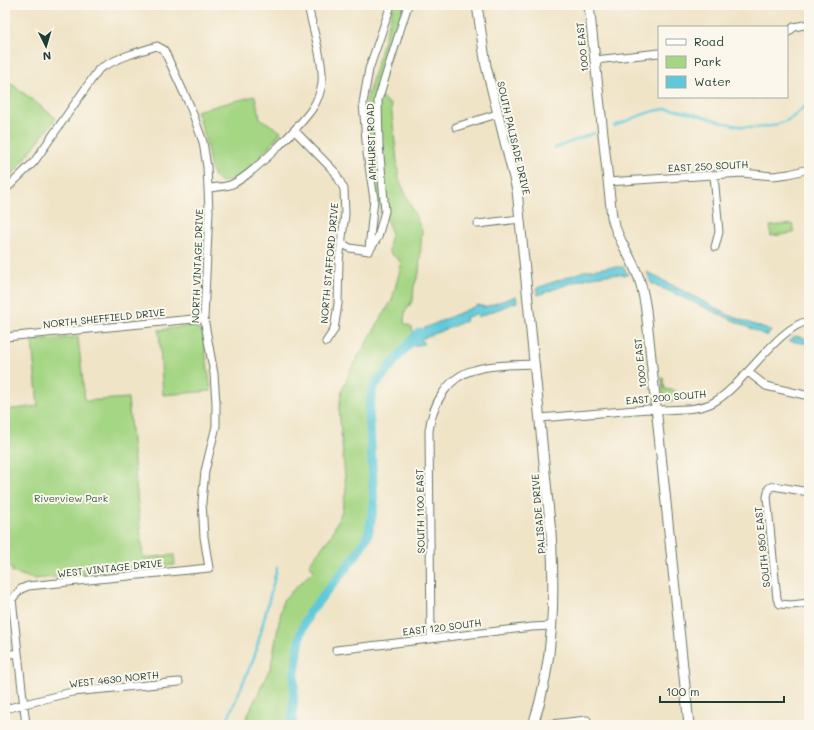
<svg xmlns="http://www.w3.org/2000/svg" width="814" height="730" font-family="Mali,sans-serif">
<rect width="100%" height="100%" fill="#fbf7ec"/>
<filter id="ink" filterUnits="userSpaceOnUse"><feTurbulence type="fractalNoise" baseFrequency=".025" numOctaves="2"/><feDisplacementMap in="SourceGraphic" scale="8" xChannelSelector="R" yChannelSelector="G"/><feConvolveMatrix kernelMatrix="1 2 1 2 8 2 1 2 1" color-interpolation-filters="sRGB"/></filter>
<filter id="wash" filterUnits="userSpaceOnUse"><feTurbulence type="fractalNoise" baseFrequency=".012" numOctaves="4" result="noise"/><feDisplacementMap in="SourceGraphic" scale="16" xChannelSelector="R" yChannelSelector="G"/><feGaussianBlur stdDeviation="0.9" result="paint"/><feColorMatrix in="noise" values="0 0 0 0 0 0 0 0 0 0 0 0 0 0 0 0 0 1.4 0 .05"/><feComposite in="paint" operator="in"/></filter>
<g filter="url(#wash)">
<rect width="100%" height="100%" fill="#f0e4c7"/>
<path fill="#a5d684" stroke="#628a5c" d="M394 5H405L378 95 391 105 399 179 422 231 419 273 414 286 413 300 405 312 404 323 412 327 413 335 376 380 368 399 372 503 366 531 357 548 307 613 298 643 290 725H243L271 666 283 600 314 570 309 564 331 536 342 511 346 490 339 408 342 390 352 367 392 300 401 266 400 261 389 252 391 231 375 193 366 102Z
M5 79 56 118 5 184Z
M255 96 260 118 281 132C272 143 229 200 214 176 209 167 209 154 206 143 204 132 200 121 196 111Z
M793 224 794 233 771 236 770 226Z
M191 326 196 327 203 335 211 391 163 395 159 330Z
M78 337 85 401 128 398 143 558 174 555 175 565 34 579 12 572V568L5 567V410L38 406 32 341Z
M662 378H663L665 389 676 391 677 400 668 402 663 398Z"/>
<path fill="#5fc9da" stroke="#3f8387" d="M608 267H624L628 275C593 272 570 284 538 295L537 288 584 271Z
M647 272 731 316 771 331 767 336 651 283Z
M516 296 517 302 478 317 476 314 465 318 466 321 421 339 424 344 414 346 413 335 420 330 478 305 485 307Z
M795 336 809 339V344L789 341Z"/>
<g fill="none" stroke-linecap="round" stroke-linejoin="round">
<path stroke="#5fc9da" stroke-width="2.5" d="M614 126C628 121 654 108 669 109 712 113 745 141 788 120 796 116 803 108 809 102
M555 148 594 133
M225 725 255 655 277 568"/>
<path stroke="#5fc9da" stroke-width="9" d="M292 725 295 672 301 633 309 613 354 558 368 535 374 504 369 409 373 387 418 333 421 332"/>
</g>
</g>
<g filter="url(#ink)">
<g fill="none" stroke-linecap="round" stroke-linejoin="round">
<defs>
<path id="minor" d="M787 33 794 27 809 24
M595 60 659 53
M456 127 497 114
M295 131 335 172 344 189 345 214 339 261 338 304 334 330 326 342
M714 175 719 232 715 247
M608 182 742 173 773 176 789 174 809 169
M209 188C216 187 223 187 230 185 251 177 298 128 312 109 317 101 321 92 322 83 324 62 312 27 308 5
M5 190 34 162 99 69C117 58 137 52 157 46L164 50 190 106 203 142 207 167 209 211 204 318 214 374 216 403V426L205 471 202 502 204 537 209 568 28 586 21 589 12 599 26 725
M478 224 520 219
M341 243 350 248 369 251
M369 249 374 199 367 153 363 103 369 69 391 5
M369 251 378 237 385 211 379 145 378 100 408 5
M5 337 204 318
M748 372 766 386 809 396
M540 418 648 409 656 410C674 409 698 411 714 402 744 385 779 325 809 321
M809 492 773 486 769 488 767 497 777 599 780 604 791 605 809 603
M431 638 429 431C432 405 447 377 474 370 493 364 515 365 535 364
M336 650 532 627 551 626
M5 655 18 653
M5 709 72 692 179 682
M542 725 587 720"/>
<path id="tertiary" d="M477 5 486 66 517 190 551 533C555 597 554 663 533 725
M589 5 612 217C616 237 629 253 636 271 642 283 644 297 646 310L689 725"/>
</defs>
<use href="#minor" stroke="#687767" stroke-width="9"/>
<use href="#tertiary" stroke="#687767" stroke-width="11"/>
<use href="#minor" stroke="#fff" stroke-width="7"/>
<use href="#tertiary" stroke="#fff" stroke-width="9"/>
</g>
</g>
<g text-anchor="middle" dominant-baseline="central" stroke-width="4" stroke-linejoin="round" paint-order="stroke">
<g font-size="10" fill="#1f3d34" stroke="#fbf7ec">
<text transform="translate(582 47) rotate(-96)">1000 EAST</text>
<text transform="translate(514 138) rotate(77)">SOUTH PALISADE DRIVE</text>
<text transform="translate(371 142) rotate(-92)">AMHURST ROAD</text>
<text transform="translate(708 166) rotate(-3)">EAST 250 SOUTH</text>
<text transform="translate(329 263) rotate(-85)">NORTH STAFFORD DRIVE</text>
<text transform="translate(197 266) rotate(-88)">NORTH VINTAGE DRIVE</text>
<text transform="translate(104 318) rotate(-6)">NORTH SHEFFIELD DRIVE</text>
<text transform="translate(640 363) rotate(-96)">1000 EAST</text>
<text transform="translate(666 397) rotate(-5)">EAST 200 SOUTH</text>
<text transform="translate(420 511) rotate(-91)">SOUTH 1100 EAST</text>
<text transform="translate(538 514) rotate(-95)">PALISADE DRIVE</text>
<text transform="translate(762 547) rotate(-96)">SOUTH 950 EAST</text>
<text transform="translate(110 568) rotate(-6)">WEST VINTAGE DRIVE</text>
<text transform="translate(442 627) rotate(-7)">EAST 120 SOUTH</text>
<text transform="translate(114 679) rotate(-6)">WEST 4630 NORTH</text>
</g>
<g font-size="10" fill="#3a5c44" stroke="#fbf7ec">
<text x="71" y="498">Riverview Park</text>
</g>
</g>
<rect width="814" height="730" fill="none" stroke="#fbf7ec" stroke-width="20"/>
<rect x="658" y="26" width="130" height="72" fill="#fbf7ec" stroke="#a3ada2"/>
<rect x="666" y="39" width="20" height="6" fill="#ffffff" stroke="#a3ada2"/>
<text x="694" y="46" font-size="12" fill="#1f3d34">Road</text>
<rect x="666" y="56" width="20" height="12" fill="#a5d684" stroke="#a3ada2"/>
<text x="694" y="66" font-size="12" fill="#1f3d34">Park</text>
<rect x="666" y="76" width="20" height="12" fill="#5fc9da" stroke="#a3ada2"/>
<text x="694" y="86" font-size="12" fill="#1f3d34">Water</text>
<g transform="translate(46 46) rotate(175)" stroke="#fbf7ec" stroke-width="3" paint-order="stroke">
<path d="M0-3L7 15L0 10L-7 15Z" fill="#1f3d34"/>
<text y="-6" font-size="11" font-weight="bold" text-anchor="middle" fill="#1f3d34">N</text>
</g>
<path d="M660 696v6h124v-6" fill="none" stroke="#1f3d34" stroke-width="2"/>
<text x="666" y="696" font-size="12" fill="#1f3d34" stroke="#fbf7ec" stroke-width="3" paint-order="stroke">100 m</text>
</svg>
